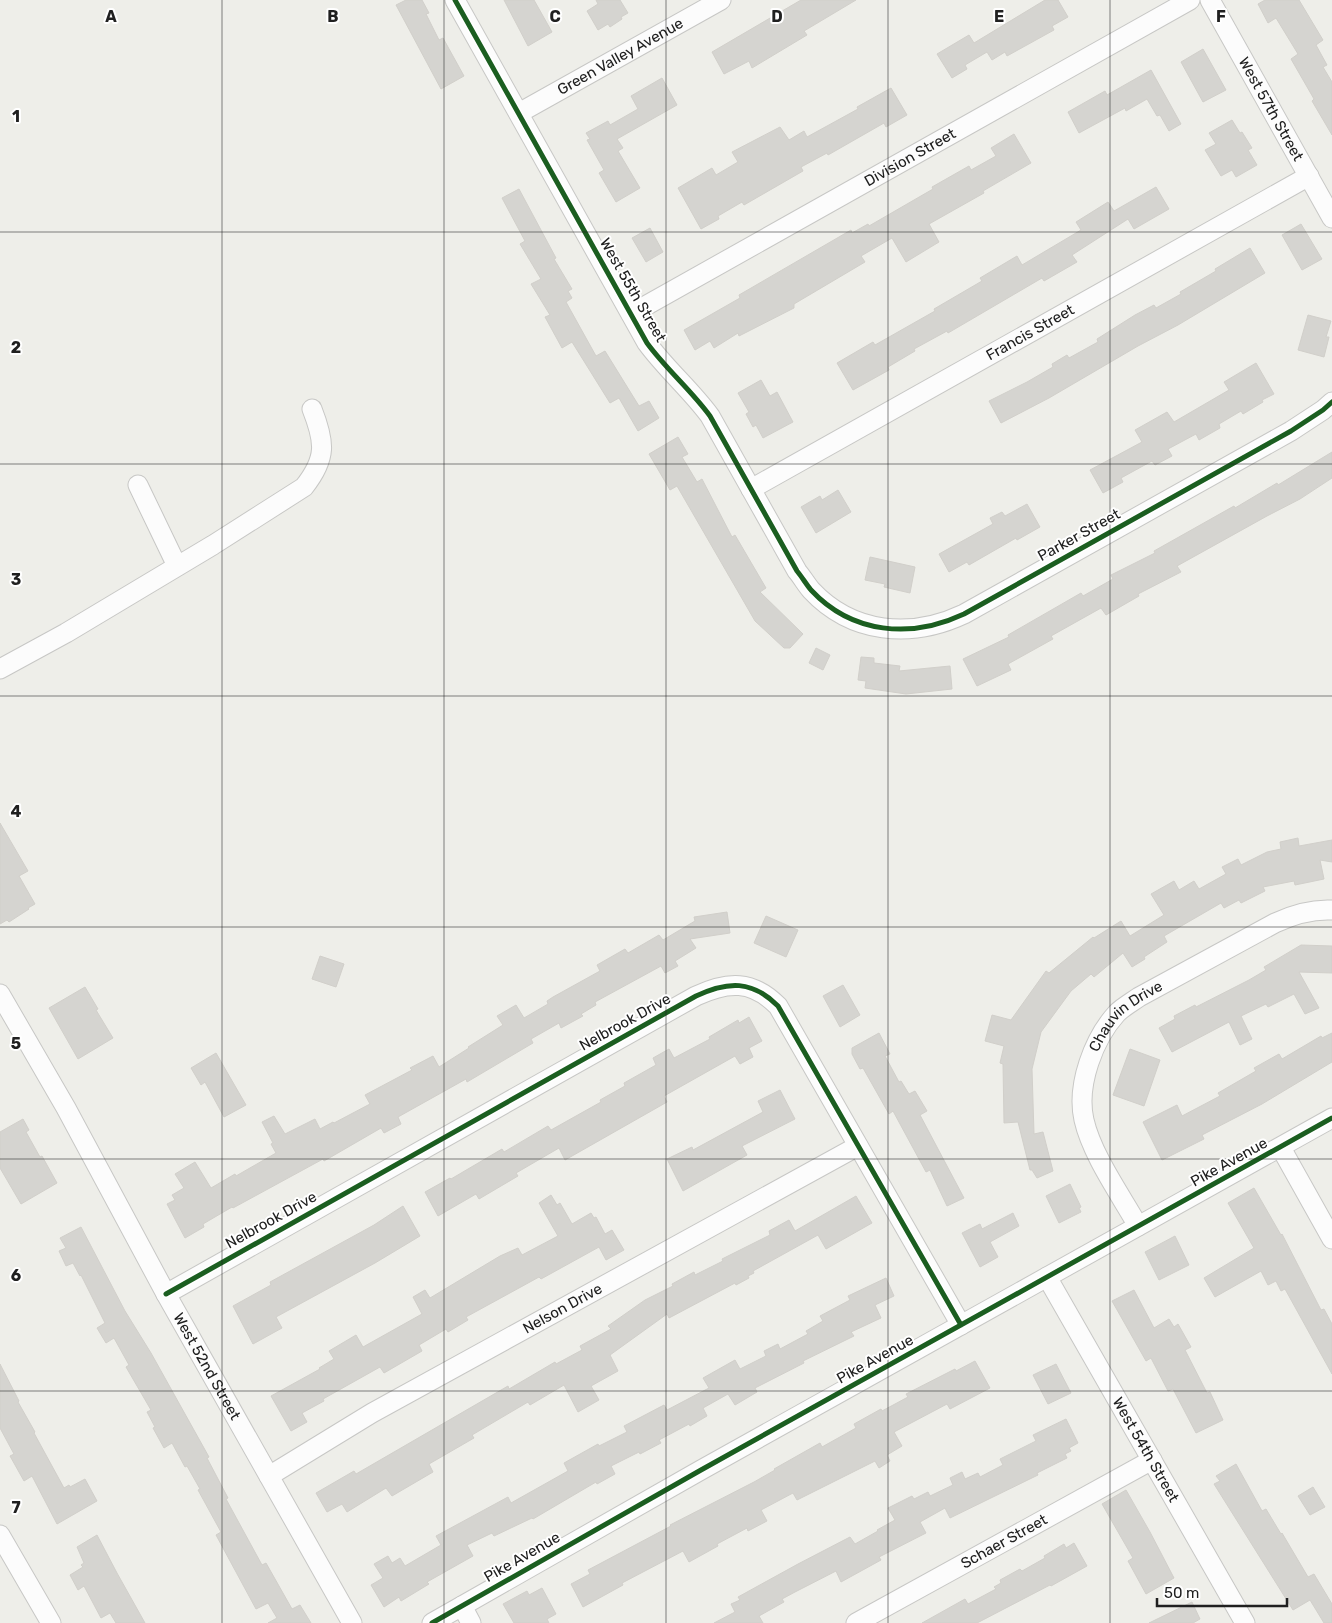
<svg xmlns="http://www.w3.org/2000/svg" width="1332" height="1623" font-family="Rubik,sans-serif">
<rect width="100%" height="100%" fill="#eeeee9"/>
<path fill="#d5d4d0" stroke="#d1cfca" d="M406 0H422L429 13 426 14 439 40 443 38 464 76 441 89 396 5Z
M504 0H534L552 32 528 46Z
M596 0H620L628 13 621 17 622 19 610 27 608 24 598 30 587 11 598 4Z
M801 0H856L804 31 807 35 752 68 749 61 724 74 712 52Z
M1045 0H1058L1068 17 1052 26 1054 30 1007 56 1005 52 992 60 987 52 965 65 967 69 952 78 937 54 969 35 974 43Z
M1265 0H1299L1323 40 1316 45 1327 65 1323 67 1332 82V135L1312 101 1314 99 1291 59 1298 54 1276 18 1268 23 1258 4Z
M1203 49 1226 90 1203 102 1181 62Z
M1151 70 1181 124 1169 131 1160 115 1157 116 1147 99 1126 111 1125 108 1079 133 1068 112 1105 91 1107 95Z
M662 78 677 105 617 139 623 148 618 151 640 188 616 202 599 173 604 170 587 140 590 139 586 133 608 121 610 125 638 109 631 96Z
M891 88 907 115 886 127 884 123 828 155 827 153 801 167 803 171 744 205 742 202 718 216 719 219 701 229 678 188 712 168 716 175 738 162 732 152 780 127 789 140 804 131 807 137 858 109 857 107Z
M1232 120 1240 133 1242 132 1252 148 1248 150 1257 165 1236 177 1232 170 1221 176 1205 150 1216 144 1209 133Z
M1014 134 1031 163 983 191 984 193 929 224 939 242 906 262 892 238 861 256 865 262 794 304V308L739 336 738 333 714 348 710 341 695 350 684 330 740 298 739 295 851 230 852 233 868 224 869 226 933 189 932 187 969 166 971 170 996 156 991 148Z
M1156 187 1169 209 1134 229 1128 219 1072 255 1077 262 1044 281 1042 278 948 333 947 331 914 349 915 351 888 367 889 370 853 390 837 363 873 342 875 345 935 311 934 309 982 281 980 278 1017 256 1022 265 1081 230 1076 222 1108 202 1114 211Z
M519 189 556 258 554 259 572 289 568 291 572 298 566 302 596 356 605 351 639 406 649 401 659 418 638 431 619 398 610 403 572 342 562 348 545 317 550 315 531 284 541 279 520 244 525 241 502 198Z
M1301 224 1322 259 1302 270 1282 235Z
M650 228 663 252 646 262 632 238Z
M1250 248 1265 273 1178 325 1138 346 1049 398 1001 423 989 401 1027 382 1053 367 1052 364 1067 355 1069 358 1098 342 1097 339 1135 315 1154 305 1156 308 1181 294 1180 292 1216 271 1215 269Z
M1308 315 1331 321 1326 337H1329L1324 357 1298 350Z
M1256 363 1274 394 1262 400 1263 402 1243 414 1241 411 1219 424 1220 428 1199 440 1196 434 1168 449 1172 456 1155 465 1152 461 1121 478 1123 482 1103 493 1090 470 1142 442 1135 430 1167 412 1174 422 1229 390 1224 382Z
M761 380 770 396 777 392 793 422 763 438 756 425 753 427 746 414 749 412 738 393Z
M678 437 688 454 682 457 697 482 702 479 732 537 735 535 766 588 760 592 803 634 790 648H784L755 621 677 486 670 490 649 454Z
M1332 452V478L1300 499 1267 516 1177 566 1181 572 1138 594 1139 596 1106 615 1101 608 1051 636 1053 639 1008 664 1011 670 977 686 963 659 1009 637 1008 635 1081 593 1083 596 1113 579 1111 575 1155 553 1154 551 1234 506 1235 508 1277 483 1278 485Z
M838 490 851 512 816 533 801 507 820 496 822 500Z
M1027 504 1040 527 1017 540 1016 538 969 565 967 562 949 572 939 554 993 524 990 518 1002 512 1005 516Z
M870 557 915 567 910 593 884 587 885 584 865 580Z
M816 648 830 655 823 670 809 663Z
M861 657 874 658V663L900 666 899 671 950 666 952 689 906 694 865 688 866 681 858 680Z
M0 823 28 871 19 876 35 904 28 908 29 909 9 922 7 920 0 924Z
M1298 838 1299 846 1332 840V862L1320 860 1324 879 1295 885 1294 881 1263 887 1265 891 1241 903 1239 900 1224 908 1221 903 1164 936 1167 942 1144 957 1145 959 1132 967 1123 953 1094 977 1091 974 1071 991 1041 1032 1032 1069 1034 1134 1043 1132 1053 1171 1037 1178 1032 1170H1030L1018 1122 1004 1123 1003 1064 1000 1063 1004 1046 985 1041 992 1015 1011 1020 1046 971 1049 973 1093 937 1094 938 1121 921 1130 936 1164 915 1151 894 1174 881 1179 890 1194 881 1199 889 1226 874 1222 867 1238 859 1241 865 1267 852 1281 849 1280 842Z
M727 912 730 933 690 939 696 948 675 961 678 966 665 973 661 966 595 1002 596 1005 581 1014 583 1016 561 1028 559 1023 531 1039 533 1043 467 1082 466 1079 398 1117 401 1124 384 1133 381 1128 324 1161 323 1159 233 1208 232 1207 203 1224 204 1227 185 1238 167 1204 175 1200 172 1195 184 1188 175 1174 195 1162 211 1188 235 1174 236 1176 276 1153 271 1144 273 1143 262 1122 274 1116 285 1134 315 1119 320 1129 333 1122 334 1123 370 1104 365 1095 412 1070 410 1068 433 1056 439 1067 469 1048 468 1047 503 1025 497 1016 516 1005 524 1018 548 1004 547 1001 553 997 600 971 597 965 625 949 628 953 659 935 663 940 695 921 694 917Z
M766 916 798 930 786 957 754 943Z
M1301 945 1332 946V973L1299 972 1319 1008 1305 1014 1294 994 1268 1007 1266 1004 1241 1016 1252 1039 1240 1045 1229 1022 1172 1052 1159 1028 1175 1019 1174 1016 1195 1005 1196 1007 1249 980 1266 970 1264 967Z
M320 956 344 964 336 987 312 979Z
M843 985 860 1015 840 1027 823 996Z
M85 987 98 1009 96 1010 113 1038 78 1059 49 1008Z
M749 1017 762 1041 749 1048 753 1057 740 1064 735 1056 664 1096 667 1102 565 1160 559 1148 516 1173 518 1176 479 1199 476 1194 438 1216 425 1192 450 1178 451 1179 502 1149 504 1152 548 1126 551 1130 601 1102 600 1100 625 1086 624 1083 656 1065 653 1058 669 1049 674 1058 710 1039 709 1037 738 1020 739 1023Z
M879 1033 890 1054 885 1056 899 1082 901 1081 909 1094 915 1091 927 1111 920 1115 964 1198 947 1206 930 1170 926 1172 893 1111 889 1114 863 1068 860 1069 852 1054V1048Z
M1332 1033V1062L1262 1104 1202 1135 1204 1139 1162 1160 1143 1122 1177 1105 1182 1116 1220 1096 1218 1093 1256 1071 1254 1068 1279 1054 1282 1059 1321 1036 1322 1038Z
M1130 1049 1160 1060 1144 1106 1113 1095Z
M216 1053 246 1105 224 1117 205 1082 201 1085 191 1068Z
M780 1090 795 1119 742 1146 747 1155 683 1191 667 1159 692 1147 693 1150 763 1112 758 1101Z
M23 1119 29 1130 26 1132 40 1157 42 1156 57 1183 21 1204 0 1168V1132Z
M1070 1184 1081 1207 1079 1208 1081 1212 1059 1223 1046 1196Z
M1254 1188 1281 1235 1282 1234 1321 1310 1324 1309 1332 1324V1374L1285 1289 1281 1291 1276 1281 1268 1285 1261 1271 1215 1297 1204 1278 1254 1248 1228 1203Z
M551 1195 557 1205 560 1203 572 1224 591 1213 594 1218 596 1217 605 1234 612 1230 624 1250 606 1260 599 1247 541 1279 539 1277 519 1288 466 1317 468 1320 448 1332 446 1329 419 1345 422 1351 384 1373 380 1367 323 1399 324 1401 302 1413 307 1422 291 1431 271 1396 320 1369 319 1368 334 1359 329 1351 356 1335 363 1347 422 1314 413 1297 425 1290 430 1298 500 1256 518 1248 522 1255 558 1236 539 1203Z
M856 1196 872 1223 826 1249 818 1235 753 1271 754 1273 748 1276 749 1278 736 1285 735 1283 669 1318 667 1314 610 1355 618 1371 591 1386 599 1400 578 1412 564 1385 530 1405 528 1402 472 1435 474 1438 429 1464 433 1472 392 1496 386 1488 347 1512 342 1504 327 1512 316 1493 354 1471 356 1474 508 1386 509 1389 555 1362 556 1364 582 1350 580 1346 611 1329 608 1326 645 1300 673 1286 672 1284 694 1272 695 1275 723 1261 722 1259 770 1235 769 1231 789 1220 795 1231Z
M403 1206 420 1236 375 1263 276 1317 282 1328 253 1344 233 1306 271 1285 270 1282 374 1225Z
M1013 1213 1019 1226 990 1242 998 1257 980 1267 962 1233 980 1224 982 1229Z
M81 1227 125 1311 151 1353 209 1457 207 1458 228 1498 226 1499 262 1565 266 1563 292 1609 300 1605 311 1623H268L277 1618 268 1603 256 1609 216 1535 221 1532 198 1490 200 1489 187 1466 185 1467 172 1443 164 1448 153 1428 155 1427 147 1412 151 1410 126 1367 129 1365 114 1338 106 1343 97 1328 105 1323 81 1275 80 1276 73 1263 66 1266 59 1251 66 1248 60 1238Z
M1175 1236 1189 1265 1159 1280 1145 1252Z
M886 1278 894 1296 875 1305 881 1318 851 1332 854 1336 803 1361 804 1363 755 1388 757 1392 735 1405 728 1394 703 1408 707 1416 690 1426 689 1424 659 1440 661 1443 640 1454 639 1452 611 1466 615 1474 597 1484 596 1482 533 1519 532 1518 494 1536 492 1533 467 1545 473 1556 427 1582 429 1584 401 1601 399 1597 384 1607 371 1585 383 1578 374 1564 388 1556 392 1563 400 1558 405 1566 441 1545 436 1536 508 1497 511 1503 568 1471 564 1463 598 1444 599 1446 627 1432 624 1426 664 1405 667 1410 709 1388 703 1378 735 1360 740 1369 766 1356 764 1351 778 1344 780 1349 808 1334 806 1331 823 1321 820 1316 850 1300 848 1296Z
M1134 1290 1154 1328 1169 1319 1174 1327 1178 1324 1191 1347 1185 1350 1207 1393 1210 1392 1223 1420 1196 1433 1173 1389 1168 1391 1151 1358 1146 1361 1112 1301Z
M975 1361 990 1388 950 1409 947 1404 894 1432 902 1446 887 1455 890 1461 879 1468 875 1461 797 1500 793 1493 761 1510 767 1521 748 1531 747 1528 717 1544 718 1546 689 1562 683 1551 622 1583 623 1585 583 1607 571 1584 590 1574 588 1570 671 1526 670 1525 754 1482 775 1470 774 1469 820 1443 822 1447 856 1428 854 1424 881 1409 882 1411 908 1397 906 1394 955 1369 956 1371Z
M0 1364 19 1401 18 1402 35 1432 34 1433 64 1488 69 1485 70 1487 85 1479 97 1501 57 1524 32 1476 24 1481 10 1456 14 1454 0 1428Z
M1056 1364 1071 1393 1048 1404 1033 1375Z
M1066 1419 1078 1443 1069 1448 1071 1451 1065 1454 1067 1458 1037 1473 1038 1475 950 1518 945 1508 920 1522 926 1533 879 1557 881 1560 841 1582 836 1571 795 1592 782 1599 784 1602 759 1616 763 1623H714L735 1612 731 1604 740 1600 738 1597 798 1564 850 1537 855 1544 878 1531 877 1530 895 1520 888 1508 912 1496 914 1499 928 1492 930 1496 953 1485 950 1478 962 1472 965 1479 978 1473 980 1477 1003 1465 1000 1459 1036 1441 1033 1435Z
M1236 1464 1262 1511 1266 1509 1281 1534 1282 1533 1308 1577 1314 1574 1332 1604V1623H1324L1310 1600 1293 1610 1214 1484 1220 1481 1216 1476Z
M1313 1487 1325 1507 1310 1515 1298 1496Z
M1126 1490 1150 1532 1174 1578 1146 1594 1128 1561 1133 1558 1102 1504Z
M97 1535 117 1573 145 1623H116L110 1613 101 1618 84 1586 78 1590 70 1575 83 1567 81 1565 84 1563 77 1547Z
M1074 1543 1087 1566 1051 1586 1050 1585 977 1623H922L965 1599 968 1604 996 1589 994 1587 1001 1583 1000 1580 1020 1569 1022 1571 1045 1558 1044 1556 1064 1544 1066 1548Z
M542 1588 556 1614 547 1619 549 1623H514L503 1604 527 1591 529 1595Z
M1192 1602 1200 1619 1193 1623H1149Z"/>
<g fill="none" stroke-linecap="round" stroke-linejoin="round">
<defs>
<g id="minor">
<path d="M455 0 647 343C666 369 691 390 710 416L797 571C802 577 806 584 811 590 852 634 911 639 964 614L1291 431 1323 410 1332 402"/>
<path id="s1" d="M1210 0 1332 218"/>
<path id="s2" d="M519 113 721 0"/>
<path id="s3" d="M631 314 1190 0"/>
<path d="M138 485 177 566"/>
<path id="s4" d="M751 489 1309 176"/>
<path d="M0 669 66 633 213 545 304 487C327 458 325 442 312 409"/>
<path id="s5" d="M0 994 66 1108 166 1294 352 1623"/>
<path d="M1281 1148 1332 1239"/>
<path id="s6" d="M1138 1226C1120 1194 1092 1155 1084 1120 1076 1085 1094 1038 1117 1013 1123 1007 1132 1002 1139 997L1275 923C1294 914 1311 909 1332 910"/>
<path id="s7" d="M1047 1277 1245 1623"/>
<path d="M166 1294 696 996C728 981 752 980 778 1006L961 1325"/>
<path id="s8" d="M269 1476 372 1413 858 1146"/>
<path d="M0 1535 51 1623"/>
<path d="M462 1606 471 1623"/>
<path d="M432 1623 701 1470 1332 1118"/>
<path id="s9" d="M856 1623 1152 1460"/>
</g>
</defs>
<use href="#minor" stroke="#c7c7c5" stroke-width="21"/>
<use href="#minor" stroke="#fcfcfc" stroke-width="19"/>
<defs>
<path id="cycleway" d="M455 0 647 343C666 369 691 390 710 416L797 571C802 577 806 584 811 590 852 634 911 639 964 614L1291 431 1323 410 1332 402
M166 1294 696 996C728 981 752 980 778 1006L961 1325
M432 1623 701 1470 1332 1118"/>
</defs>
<use href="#cycleway" stroke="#fff" stroke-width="8"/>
<use href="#cycleway" stroke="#1b5e20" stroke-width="5"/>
</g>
<path fill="none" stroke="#202020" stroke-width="1" stroke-opacity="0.55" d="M222 0V1623M444 0V1623M666 0V1623M888 0V1623M1110 0V1623M0 232H1332M0 464H1332M0 696H1332M0 927H1332M0 1159H1332M0 1391H1332"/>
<g text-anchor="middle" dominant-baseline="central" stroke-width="4" stroke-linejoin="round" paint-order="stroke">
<g font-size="15" fill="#202020" stroke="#fff">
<text stroke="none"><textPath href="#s2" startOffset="116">Green Valley Avenue</textPath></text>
<text stroke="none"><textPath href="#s1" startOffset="125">West 57th Street</textPath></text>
<text stroke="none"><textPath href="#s3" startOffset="320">Division Street</textPath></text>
<text transform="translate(633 290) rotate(60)">West 55th Street</text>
<text stroke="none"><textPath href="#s4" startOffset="320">Francis Street</textPath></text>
<text transform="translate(1079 535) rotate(-29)">Parker Street</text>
<text stroke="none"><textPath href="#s6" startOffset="239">Chauvin Drive</textPath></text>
<text transform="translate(625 1022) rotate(-29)">Nelbrook Drive</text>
<text transform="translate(1229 1162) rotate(-29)">Pike Avenue</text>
<text transform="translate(271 1220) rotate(-29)">Nelbrook Drive</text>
<text stroke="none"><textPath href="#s8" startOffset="338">Nelson Drive</textPath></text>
<text transform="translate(875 1359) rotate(-29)">Pike Avenue</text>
<text stroke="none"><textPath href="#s5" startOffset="426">West 52nd Street</textPath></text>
<text stroke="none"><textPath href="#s7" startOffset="199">West 54th Street</textPath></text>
<text stroke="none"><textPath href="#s9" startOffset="169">Schaer Street</textPath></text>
<text transform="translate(522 1557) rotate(-30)">Pike Avenue</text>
</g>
</g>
<g font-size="16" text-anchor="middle" font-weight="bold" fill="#202020" stroke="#fff" stroke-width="4" stroke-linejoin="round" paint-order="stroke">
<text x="111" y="22">A</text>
<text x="333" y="22">B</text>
<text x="555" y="22">C</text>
<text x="777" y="22">D</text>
<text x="999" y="22">E</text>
<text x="1221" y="22">F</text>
<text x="16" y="122">1</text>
<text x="16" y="353">2</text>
<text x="16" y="585">3</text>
<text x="16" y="817">4</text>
<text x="16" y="1049">5</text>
<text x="16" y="1281">6</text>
<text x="16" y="1513">7</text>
</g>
<path d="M1157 1598v8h130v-8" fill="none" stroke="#202020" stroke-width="2.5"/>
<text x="1164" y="1598" font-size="15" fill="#202020" stroke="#ffffff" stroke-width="4" paint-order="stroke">50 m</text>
</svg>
